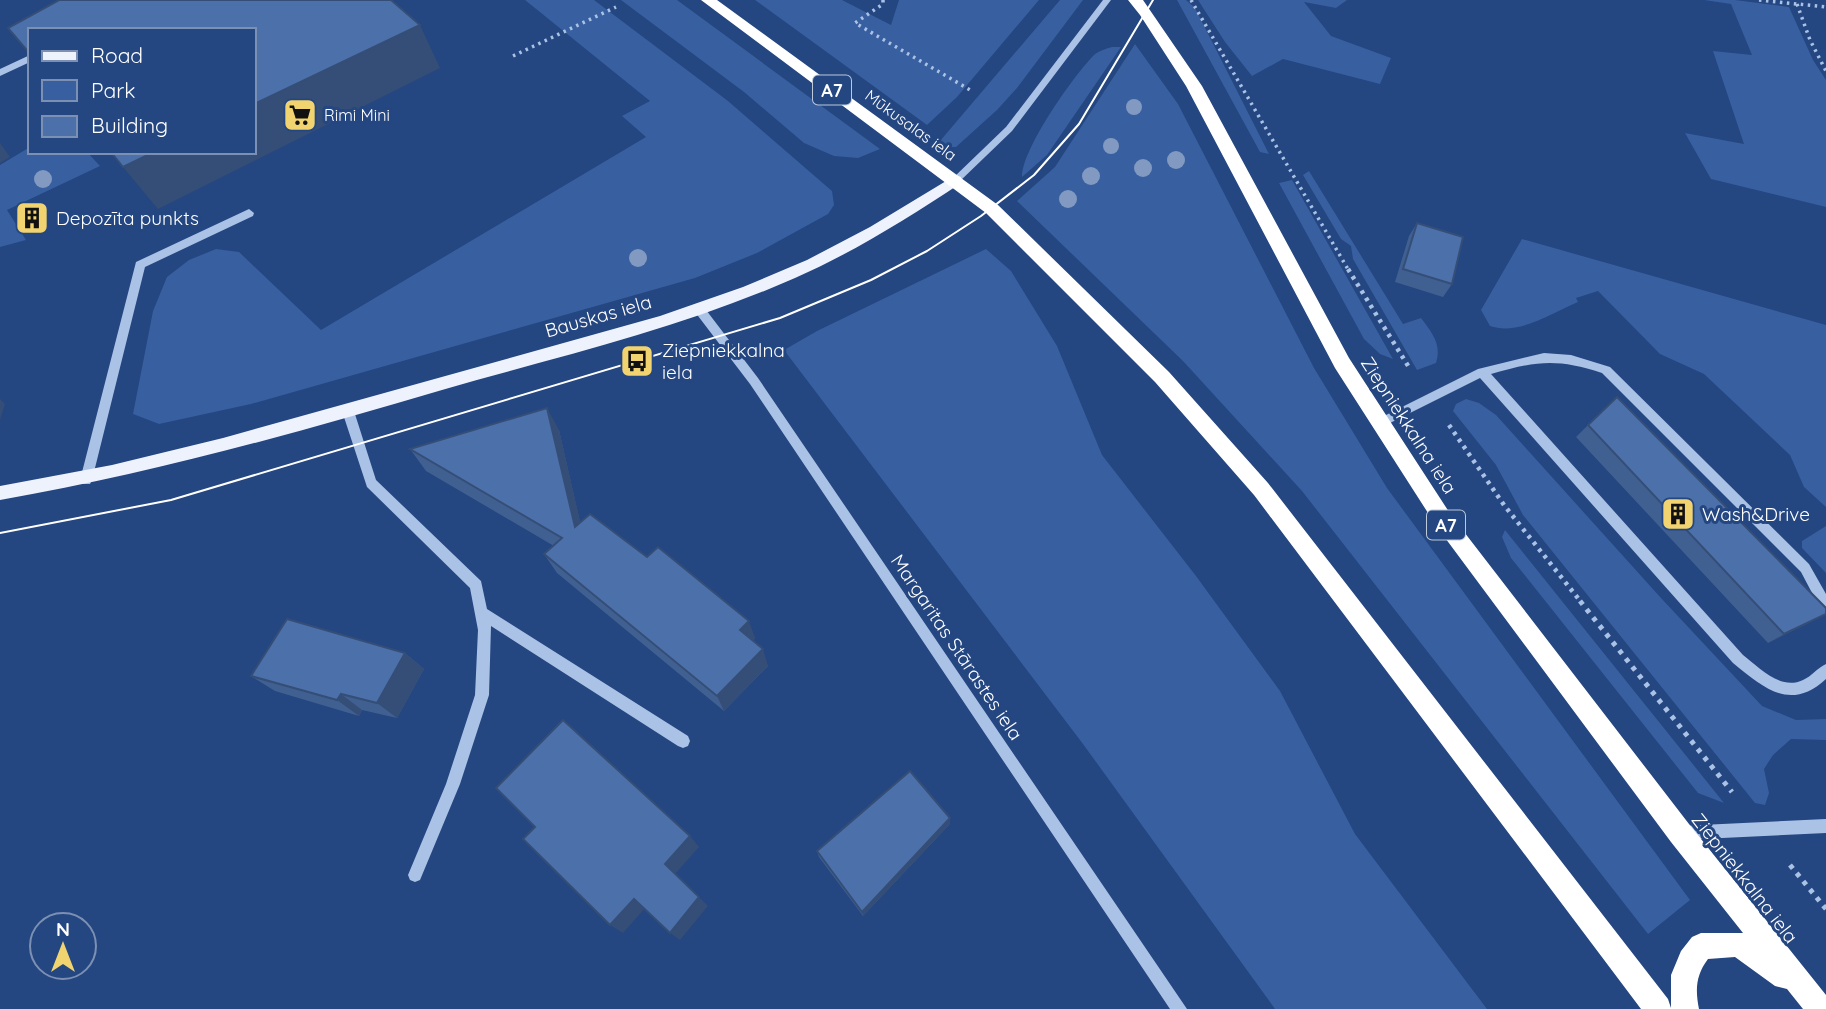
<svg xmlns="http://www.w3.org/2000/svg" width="1826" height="1009" font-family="Quicksand,sans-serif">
<rect width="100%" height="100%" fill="#244681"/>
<path fill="#385f9f" d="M525 0H594L728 101 832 191 834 205 828 214 757 253 695 278 251 404 159 424 133 414 153 311 167 277 189 260 216 249 239 252 321 330 646 137 622 116 650 101Z
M621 0H677L880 149 858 158 834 156 804 143 744 92Z
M755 0H842L891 25 899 0H1039L957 97 927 125Z
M1060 0H1083L1017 88 997 110 956 147H949L940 141Z
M1177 0H1186L1195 8 1269 154 1260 152Z
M1198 0H1347L1336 8 1304 2 1331 36 1391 58 1380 84 1283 59 1252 76 1225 42Z
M1704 0H1735L1789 7 1813 60 1826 80V207L1711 179 1685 133 1744 144 1713 51 1752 55 1731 4Z
M1135 44 1178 104 1314 368 1387 488 1690 900 1648 934 1302 491 1183 361 1017 201 1055 167Z
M1112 47H1121L1047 155 1022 177C1022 149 1072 78 1093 56 1098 51 1105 49 1112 47Z
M30 147V152H87L100 166 7 210 26 240 0 247V165Z
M1309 171 1403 324 1421 318C1432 333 1442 344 1436 363L1417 370 1353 259 1351 246 1341 239 1303 175Z
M1292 180 1393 359 1380 354 1364 339 1279 183Z
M1522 239 1826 325V507L1804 487 1790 455 1704 374 1660 354 1598 291 1576 298 1578 302C1552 313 1518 336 1490 326L1481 310Z
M986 249 1011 271 1057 346 1102 455 1196 576 1280 691 1355 834 1487 1009H1275L1083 744 784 350 817 331Z
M1466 399 1479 403 1496 415 1661 598 1762 706 1796 720 1826 719V740L1791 739 1773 755 1764 769 1769 793 1765 805 1755 803 1523 515 1496 465 1453 411 1456 404Z
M1826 526V573L1802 548V541Z
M1505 530 1724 803 1698 793 1511 558 1502 537Z"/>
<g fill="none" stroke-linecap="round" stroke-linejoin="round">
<path stroke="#abc2e7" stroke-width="3.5" stroke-dasharray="2.5 4.5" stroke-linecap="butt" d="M883 0V4L855 23 972 91
M1191 0 1349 271
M1759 0 1826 7
M1797 4 1810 40 1826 71
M513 56 616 7"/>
<path stroke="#abc2e7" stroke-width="4.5" stroke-dasharray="3.5 5" stroke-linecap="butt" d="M1348 269 1410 369
M1449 425 1504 505 1581 602"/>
<path stroke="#abc2e7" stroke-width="5" stroke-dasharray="4.5 6" stroke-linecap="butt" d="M1580 601 1732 792
M1790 865 1826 909"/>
<path fill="#abc2e7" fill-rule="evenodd" d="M1103 0H1111L1012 131 959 182H953V178L1006 127Z
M30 55V62L0 76V69Z
M249 209 254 213 253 216 145 267 92 480 90 484H82L80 480 136 262Z
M699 305 703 306 758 378 1187 1009H1170L750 384 695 312 694 309Z
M1544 353 1571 355 1610 367 1809 564 1826 594V612L1821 610 1801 572 1602 373C1557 358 1536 361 1491 374L1743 655C1759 667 1780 691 1803 680 1812 676 1817 668 1826 664V679C1790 712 1764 688 1733 663L1480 378 1384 426H1376L1374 423 1376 420 1478 369Z
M348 406 354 411 376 480 481 581 487 609 688 736 690 741 688 746 683 748 678 746 491 626 489 695 460 784 420 880 415 882 410 880 408 875 446 784 475 695 478 630 470 588 367 487 342 411Z
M1826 819V833L1680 840 1675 838 1673 833 1675 828 1680 826Z"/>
<path fill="#edf2fd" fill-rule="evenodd" d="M956 175 961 177V183C908 218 854 252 795 278 682 328 561 356 442 390 296 433 150 474 0 500V486L112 465 223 438 660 316 743 287 807 260 870 227Z"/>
<path fill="#fff" fill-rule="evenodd" d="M701 0H717L998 205 1169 372 1268 483 1668 999 1671 1008V975L1681 951 1692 937 1701 933H1743L1671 842 1437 527 1335 368 1186 86 1140 15 1128 0H1143L1202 86 1349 358 1451 515 1689 824 1826 995V1009H1803L1787 989 1775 986 1735 957 1708 959C1696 975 1695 989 1699 1009H1641L1254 495 1155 382 986 213Z"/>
<path stroke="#fff" stroke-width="2" d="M0 533 171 500 780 318 871 280 927 251 981 216 1034 175 1079 124 1153 0"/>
</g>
<g fill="#829ac1">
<circle cx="1134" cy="107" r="8"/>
<circle cx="1111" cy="146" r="8"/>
<circle cx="1176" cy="160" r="9"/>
<circle cx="1143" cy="168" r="9"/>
<circle cx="1091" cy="176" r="9"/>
<circle cx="43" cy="179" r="9"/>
<circle cx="1068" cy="199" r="9"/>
<circle cx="638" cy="258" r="9"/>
</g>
<path fill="#416092" d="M1417 223 1452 284 1443 297 1395 282 1409 236Z
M1588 425 1812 621 1768 643 1576 437Z
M559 430 580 522 647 557 755 638 753 640 768 666 724 711 557 573 544 554 554 546 426 471 410 449Z
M405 653 424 669 397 718 362 710 359 716 275 691 251 676Z
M950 824 863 916 819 857 817 851Z"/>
<path fill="#354e77" d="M420 25 440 68 158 209 123 167 154 152H254V104Z
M0 143 10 157 0 163Z
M0 399 5 404 0 420Z
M547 408 559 430 586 547 575 527Z
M1826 614 1768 643 1784 634Z
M749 621 755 638 746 647 740 630Z
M763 649 768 666 724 711 717 696Z
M405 653 424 669 397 718 377 703Z
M341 694 362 710 359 716 337 700Z
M950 818V824L863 916 862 912Z
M690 836 699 847 675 874 665 864Z
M699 897 708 906 680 940 670 933Z
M634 899 646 907 623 933 610 925Z"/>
<path fill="#4c70aa" stroke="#354e77" stroke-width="2" d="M59 0H391L420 25 254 104V30H30V54L8 28Z
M111 152H154L123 167Z
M1417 223 1463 237 1452 284 1403 269Z
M1617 397 1826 608V614L1784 634 1588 425Z
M547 408 575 527 590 514 647 557 658 547 749 621 740 630 763 649 717 696 544 554 562 538 410 449Z
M287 619 405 653 377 703 341 694 337 700 251 676Z
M563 720 690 836 665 864 699 897 670 933 634 899 610 925 523 839 535 827 496 788Z
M910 771 950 818 862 912 817 851Z"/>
<defs>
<symbol id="supermarket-square" viewBox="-11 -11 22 22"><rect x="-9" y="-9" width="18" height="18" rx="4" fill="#f1d46f" stroke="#244681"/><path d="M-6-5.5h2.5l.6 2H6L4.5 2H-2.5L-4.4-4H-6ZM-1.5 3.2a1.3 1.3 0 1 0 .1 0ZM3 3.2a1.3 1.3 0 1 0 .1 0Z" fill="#111"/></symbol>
<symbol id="building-square" viewBox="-11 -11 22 22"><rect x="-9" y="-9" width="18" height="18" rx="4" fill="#f1d46f" stroke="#244681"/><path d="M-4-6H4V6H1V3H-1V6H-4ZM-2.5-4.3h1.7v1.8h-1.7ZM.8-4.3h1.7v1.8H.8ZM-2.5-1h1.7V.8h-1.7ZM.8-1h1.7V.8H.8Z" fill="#111"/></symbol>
<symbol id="bus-square" viewBox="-11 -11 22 22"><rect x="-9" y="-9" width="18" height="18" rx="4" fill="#f1d46f" stroke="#244681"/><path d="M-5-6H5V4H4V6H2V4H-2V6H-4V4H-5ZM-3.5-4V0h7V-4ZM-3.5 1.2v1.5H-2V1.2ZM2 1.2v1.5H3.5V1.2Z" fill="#111"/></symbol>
</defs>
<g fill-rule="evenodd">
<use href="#supermarket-square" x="281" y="96" width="38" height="38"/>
<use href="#building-square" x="13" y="199" width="38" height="38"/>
<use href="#bus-square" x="618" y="342" width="38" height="38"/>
<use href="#building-square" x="1659" y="495" width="38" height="38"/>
</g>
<g text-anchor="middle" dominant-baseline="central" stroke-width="6" stroke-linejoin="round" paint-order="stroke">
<g font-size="16" fill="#fff" stroke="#244681" text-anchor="start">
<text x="324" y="115">Rimi Mini</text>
</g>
<g font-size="16" fill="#fff" stroke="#244681">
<text transform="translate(911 125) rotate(36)">Mūkusalas iela</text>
</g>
<g fill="#244681" stroke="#bdc8d9" stroke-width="2">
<rect x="813" y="75.5" width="38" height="29" rx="5"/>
<rect x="1427" y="510.5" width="38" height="29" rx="5"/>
</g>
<g font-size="18" font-weight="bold" fill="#fff">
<text x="832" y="90">A7</text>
<text x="1446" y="525">A7</text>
</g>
<g font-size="19" fill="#fff" stroke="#244681" text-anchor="start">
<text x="56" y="218">Depozīta punkts</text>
<text x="662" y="350">Ziepniekkalna<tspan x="662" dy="22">iela</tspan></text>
<text x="1702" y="514">Wash&amp;Drive</text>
</g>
<g font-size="19" fill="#fff" stroke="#244681">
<text transform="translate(598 316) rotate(-16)">Bauskas iela</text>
<text transform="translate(1409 425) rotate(57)">Ziepniekkalna iela</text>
<text transform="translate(957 647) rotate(56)">Margaritas Stārastes iela</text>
<text transform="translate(1745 878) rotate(52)">Ziepniekkalna iela</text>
</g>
</g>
<rect x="28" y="28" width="228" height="126" fill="#244681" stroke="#7c90b3" stroke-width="2"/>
<rect x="42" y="51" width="35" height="10" fill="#edf2fd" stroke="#7c90b3" stroke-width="2"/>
<text x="91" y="63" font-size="21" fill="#ffffff">Road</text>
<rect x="42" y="80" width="35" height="21" fill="#385f9f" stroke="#7c90b3" stroke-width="2"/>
<text x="91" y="98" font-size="21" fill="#ffffff">Park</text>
<rect x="42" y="116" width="35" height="21" fill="#4c70aa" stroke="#7c90b3" stroke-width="2"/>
<text x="91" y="133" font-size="21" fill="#ffffff">Building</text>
<g transform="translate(63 946)"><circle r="33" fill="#244681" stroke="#7c90b3" stroke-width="2"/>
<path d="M0-5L12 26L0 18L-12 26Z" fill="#f1d46f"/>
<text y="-10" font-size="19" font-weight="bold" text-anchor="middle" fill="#ffffff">N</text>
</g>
</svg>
